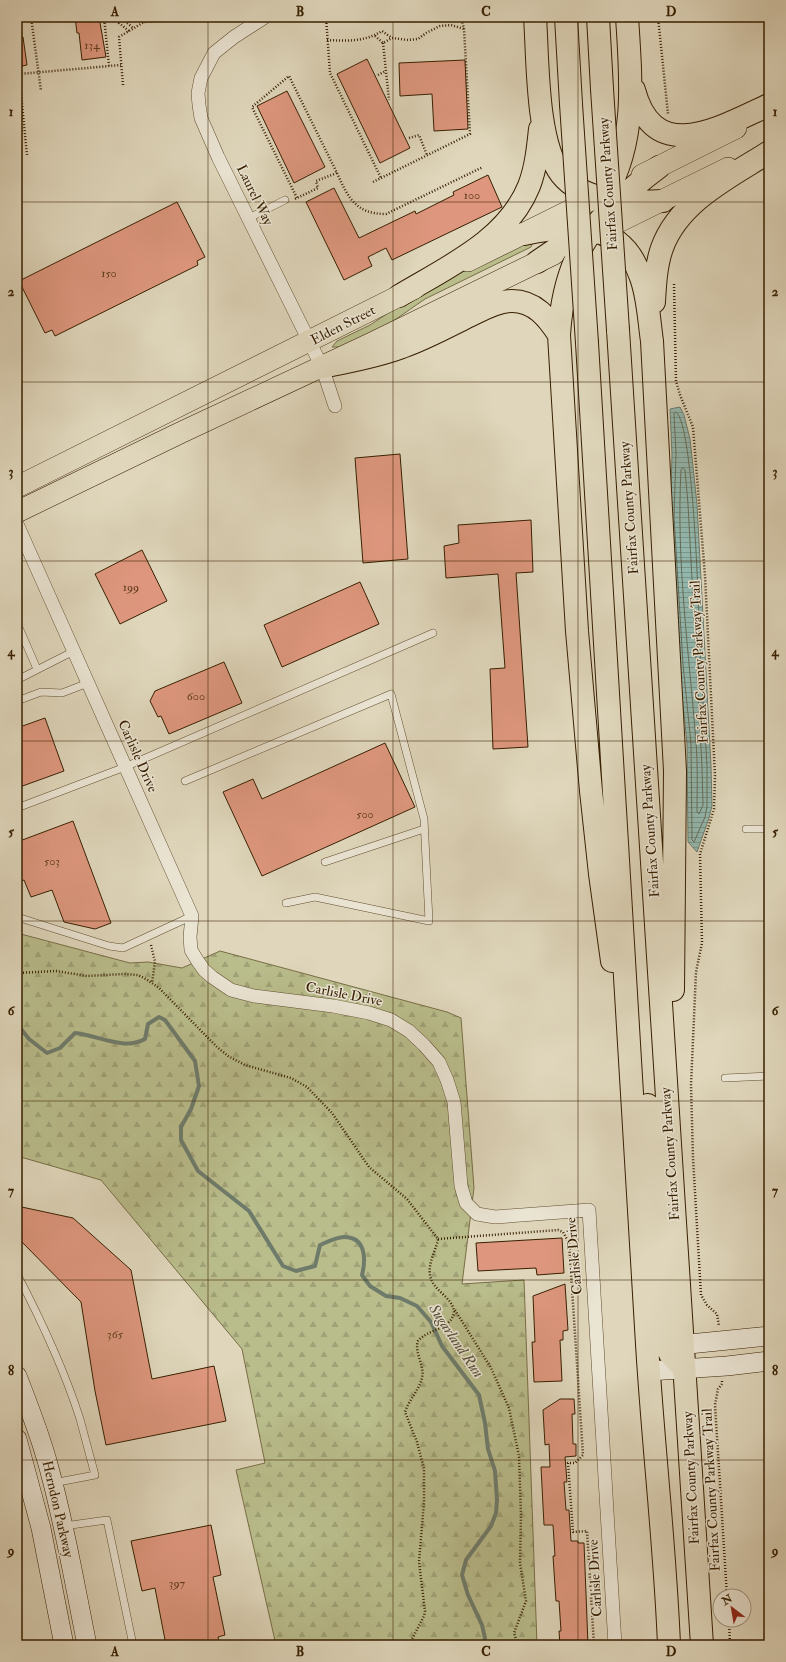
<svg xmlns="http://www.w3.org/2000/svg" width="786" height="1662" font-family="'IM FELL Double Pica',serif">
<defs>
<pattern id="forest-firs" width="22" height="20" patternUnits="userSpaceOnUse"><rect width="22" height="20" fill="#b9bc8b"/><path d="M5 1l3.5 6h-7zM16 11l3.5 6h-7z" fill="#a0a176"/></pattern>
<pattern id="water-rules" width="6" height="5" patternUnits="userSpaceOnUse"><rect width="6" height="5" fill="#93b9b0"/><path d="M0 2.5h6" fill="none" stroke="#79968d"/></pattern>
</defs>
<rect width="100%" height="100%" fill="#dfd6bb"/>
<filter id="stains"><feTurbulence type="fractalNoise" baseFrequency=".005" numOctaves="4"/><feColorMatrix values="0 0 0 0 .2 0 0 0 0 .09 0 0 0 0 .02 0 0 0 .5 -.17"/></filter>
<radialGradient id="worn" r=".72"><stop offset=".6" stop-color="#630" stop-opacity="0"/><stop offset="1" stop-color="#630" stop-opacity=".3"/></radialGradient>
<path fill="#b9bc8b" stroke="#786e46" d="M527 239 533 242 531 247 425 299 386 326 340 347H332L337 341 370 325 420 292Z"/>
<path fill="url(#forest-firs)" stroke="#786e46" d="M17 933 130 963 148 962 182 968 220 951 447 1012 461 1018 474 1188 462 1284 524 1280 537 1645H276L236 1470 265 1463 242 1349 101 1180 17 1156Z"/>
<path fill="url(#water-rules)" stroke="#6e7b6a" d="M680 407 684 415 690 439 697 504 711 766 712 806 709 818 697 852 688 842 687 744 679 664 671 488 672 455 670 409Z"/>
<g fill="none" stroke-linecap="round" stroke-linejoin="round">
<path stroke="#656c58" stroke-width="1" d="M676 412C694 423 699 620 700 651 702 690 705 728 707 766V806L705 817 694 842 692 840 691 744 683 664 674 517 676 454 674 414Z
M683 468 685 470 688 504 702 767 703 805 699 814 697 812C697 789 698 766 696 742 689 652 676 561 681 470Z"/>
<path stroke="#6e7b6a" stroke-width="4" d="M17 1024 29 1039 47 1053 60 1048 75 1033C97 1035 124 1051 145 1039L148 1024 159 1017 165 1020 195 1061 199 1086 191 1109 181 1127V1140L198 1171 249 1211 283 1266 296 1271 315 1266 320 1245C327 1242 337 1237 344 1237 366 1237 366 1259 362 1275L370 1286 386 1296 400 1298 417 1306 431 1322 442 1346 479 1395 485 1423 488 1449 495 1471 497 1500 496 1513 491 1526 466 1560 462 1575 468 1595 482 1625 485 1638 483 1645"/>
</g>
<path fill="#de977e" stroke="#371f00" d="M75 17H99L106 57 82 60 79 33H77Z
M17 37H23L27 65 17 67Z
M367 59 410 148 380 163 337 74Z
M465 60 468 129 434 131 432 94 400 96 399 63Z
M287 91 325 167 294 183 257 106Z
M488 175 502 207 392 260 386 248 368 257 372 266 344 280 306 202 334 188 359 238 415 211 416 214 454 195 453 192Z
M177 202 205 257 197 261 198 265 55 336 52 330 45 333 19 281Z
M400 454 408 559 363 563 355 458Z
M531 520 533 572 516 573 528 747 493 749 490 669 505 668 498 574 446 578 444 546 459 543 458 525Z
M142 550 167 601 120 624 95 574Z
M360 582 379 624 282 667 264 625Z
M224 662 242 703 169 734 161 716 158 717 150 701 155 691Z
M45 718 64 771 17 788V728Z
M385 743 415 807 262 876 223 792 253 779 262 799Z
M73 821 111 923 95 929 64 922 52 890 31 897 24 880 17 883V842Z
M17 1206 73 1218 131 1270 152 1379 214 1366 226 1421 106 1445 95 1391 81 1302 17 1237Z
M562 1238 564 1273 537 1275 536 1268 478 1271 476 1243Z
M565 1284 568 1330 563 1331V1340H560L562 1381 534 1382 532 1342H535L533 1296Z
M560 1399H574L575 1414H572L573 1444H576V1456L565 1457 567 1482H564L566 1510H569L571 1541H578V1543H584L588 1645H560L559 1631H561L559 1601H556L553 1556H555L553 1525H544L541 1467H550L549 1444 545 1445 543 1410Z
M211 1525 221 1575 213 1577 225 1635 218 1637 220 1645H166L155 1588 142 1591 131 1541Z"/>
<g fill="none" stroke-linecap="round" stroke-linejoin="round">
<defs>
<path id="lane" d="M249 218 285 200
M17 623 37 669
M17 680 74 651
M17 701 41 692 62 693 88 683
M185 781 391 694 424 819 429 921 315 897 286 903
M17 808 125 767 433 633
M746 829H769
M325 862 424 829
M17 917 109 946 123 948 192 916
M725 1078 769 1076
M17 1274C41 1320 64 1369 80 1419 85 1437 90 1456 95 1475L53 1483
M64 1526 107 1520 133 1645"/>
<path id="street" d="M265 17 234 37 214 53 201 78 198 93 199 105 201 118 218 157 322 367 335 406
M17 524 192 916 190 937 191 950 197 960 204 970 212 977 231 990 254 996 333 1006 369 1013 391 1020 409 1031 424 1045 439 1062 447 1080 454 1102 461 1186 466 1203 477 1214 495 1217 589 1210 615 1645"/>
<path id="secondary" d="M669 1346 769 1336
M649 1371 727 1366 769 1361
M17 1376C29 1407 41 1437 49 1468 65 1526 75 1586 87 1645
M17 1439 41 1528 64 1645"/>
<path id="primary" d="M642 175 736 128
M596 233 728 168
M468 261 593 199
M17 487 415 288
M17 512 182 432 372 343 554 254"/>
<path id="highway" d="M535 17C538 58 536 142 561 174 584 203 630 203 663 201
M566 17 571 104
M598 17 602 89
M634 90C655 168 722 126 769 105
M606 194C637 139 631 78 627 17
M524 234C571 224 621 221 640 275 648 294 649 321 652 341L675 771 673 990
M537 262 559 247 583 223
M399 296C447 267 507 241 529 186 536 168 538 148 540 129
M654 302C655 284 656 265 662 248 679 201 730 177 769 152
M618 330 702 1645
M587 343C608 677 628 1011 647 1344 653 1445 665 1545 669 1645
M322 367C350 361 376 357 402 347 425 339 447 327 469 316 482 310 497 301 512 301 535 301 548 318 559 335
M612 961 600 874 591 791 577 631 559 335C564 253 595 215 659 167
M648 1105 667 1347 670 1354 684 1368"/>
</defs>
<use href="#lane" stroke="#614d2f" stroke-width="8"/>
<use href="#street" stroke="#614d2f" stroke-width="14"/>
<use href="#secondary" stroke="#371f00" stroke-width="20"/>
<use href="#primary" stroke="#371f00" stroke-width="22"/>
<use href="#highway" stroke="#371f00" stroke-width="24"/>
<path stroke="#371f00" stroke-width="2.5" stroke-dasharray="1 2" stroke-linecap="butt" d="M31 17 41 91
M104 17 109 66
M117 17 123 19 133 28
M117 17 119 23 129 31
M326 17 330 73 381 178
M658 17 668 114
M375 36 383 43 392 38
M327 40C347 41 365 42 382 31L392 38 408 40 418 39 426 33 440 26 451 25 464 29
M383 43 389 100
M378 75 386 71
M123 85 119 37 144 22 195 19V17
M409 138 419 135 427 155
M27 155 19 74 121 65
M337 173C348 197 355 214 386 214L483 167
M373 182 470 134 464 29 461 17
M295 199 297 198 318 188 316 181 337 173 289 76 252 107 297 198
M674 284 676 381 680 395 693 427 705 576 715 776 714 809 700 854 702 943 696 972 691 1085 693 1158 701 1295 707 1305 717 1314 719 1326
M151 945 155 962 152 983
M17 973 56 971 87 976 124 974 138 975 146 979 159 988 217 1047 228 1056 245 1065 291 1078 307 1087 332 1113 369 1167 407 1199 438 1239C436 1251 428 1262 430 1275 432 1291 454 1297 454 1313 450 1330 428 1329 418 1341 414 1353 425 1365 422 1378 419 1390 409 1400 405 1412L417 1442 424 1469V1502L419 1562 425 1611 424 1616 409 1645
M438 1239 558 1230 563 1232 569 1243 583 1455 575 1463H568L573 1532 587 1531 594 1645
M455 1310 491 1368 509 1408 519 1456 521 1516 520 1563 526 1601 514 1633 518 1645
M722 1381V1384L718 1389 715 1405 727 1596
M729 1620 730 1645"/>
<use href="#lane" stroke="#eae4d3" stroke-width="7"/>
<use href="#street" stroke="#eae4d3" stroke-width="13"/>
<use href="#secondary" stroke="#eae4d3" stroke-width="19"/>
<use href="#primary" stroke="#dfd6bb" stroke-width="21"/>
<use href="#highway" stroke="#dfd6bb" stroke-width="22"/>
<defs>
<path id="highway-bridge" d="M602 89 618 330
M571 104 587 343"/>
</defs>
<use href="#highway-bridge" stroke="#371f00" stroke-width="24" stroke-linecap="butt"/>
<use href="#highway-bridge" stroke="#dfd6bb" stroke-width="22"/>
</g>
<path fill="none" stroke="#371f00" stroke-width="1" stroke-opacity="0.55" d="M208 17V1645M393 17V1645M578 17V1645M17 202H769M17 382H769M17 561H769M17 741H769M17 921H769M17 1101H769M17 1280H769M17 1460H769"/>
<g text-anchor="middle" dominant-baseline="central" stroke-width="3" stroke-linejoin="round" paint-order="stroke">
<g font-size="12" fill="#613d20">
<text x="92" y="45">134</text>
<text x="472" y="195">100</text>
<text x="109" y="273">150</text>
<text x="131" y="587">199</text>
<text x="196" y="696">600</text>
<text x="365" y="814">500</text>
<text x="52" y="861">503</text>
<text x="115" y="1334">365</text>
<text x="177" y="1583">397</text>
</g>
<g font-size="14" fill="#371f00" stroke="#eae4d3">
<text transform="translate(608 184) rotate(-94)">Fairfax County Parkway</text>
<text transform="translate(255 195) rotate(64)">Laurel Way</text>
<text transform="translate(343 325) rotate(-27)">Elden Street</text>
<text transform="translate(629 508) rotate(-94)">Fairfax County Parkway</text>
<text transform="translate(699 662) rotate(-93)">Fairfax County Parkway Trail</text>
<text transform="translate(138 756) rotate(66)">Carlisle Drive</text>
<text transform="translate(650 831) rotate(-94)">Fairfax County Parkway</text>
<text transform="translate(344 994) rotate(11)">Carlisle Drive</text>
<text transform="translate(670 1154) rotate(-94)">Fairfax County Parkway</text>
<text transform="translate(574 1256) rotate(-95)">Carlisle Drive</text>
<text transform="translate(691 1478) rotate(-93)">Fairfax County Parkway</text>
<text transform="translate(711 1490) rotate(-93)">Fairfax County Parkway Trail</text>
<text transform="translate(58 1509) rotate(77)">Herndon Parkway</text>
<text transform="translate(595 1578) rotate(-93)">Carlisle Drive</text>
</g>
<g font-size="15" font-style="italic" fill="#534d35" stroke="#eae4d3">
<text transform="translate(456 1341) rotate(56)">Sugarland Run</text>
</g>
</g>
<rect width="786" height="1662" fill="none" stroke="#dfd6bb" stroke-width="44"/>
<g transform="translate(732 1608) rotate(329)"><circle r="19" fill="#eae4d3" stroke="#a2957f"/>
<path d="M0-3L7 15L0 10L-7 15Z" fill="#8f2418"/>
<text y="-6" font-size="11" font-weight="bold" text-anchor="middle" fill="#371f00">N</text>
</g>
<rect x="22" y="22" width="742" height="1618" fill="none" stroke="#371f00" stroke-width="1.5"/>
<g font-size="13" text-anchor="middle" font-weight="bold" fill="#371f00">
<text x="115" y="16">A</text>
<text x="300" y="16">B</text>
<text x="486" y="16">C</text>
<text x="671" y="16">D</text>
<text x="11" y="116">1</text>
<text x="775" y="116">1</text>
<text x="11" y="296">2</text>
<text x="775" y="296">2</text>
<text x="11" y="476">3</text>
<text x="775" y="476">3</text>
<text x="11" y="656">4</text>
<text x="775" y="656">4</text>
<text x="11" y="836">5</text>
<text x="775" y="836">5</text>
<text x="11" y="1015">6</text>
<text x="775" y="1015">6</text>
<text x="11" y="1195">7</text>
<text x="775" y="1195">7</text>
<text x="11" y="1375">8</text>
<text x="775" y="1375">8</text>
<text x="11" y="1555">9</text>
<text x="775" y="1555">9</text>
<text x="115" y="1656">A</text>
<text x="300" y="1656">B</text>
<text x="486" y="1656">C</text>
<text x="671" y="1656">D</text>
</g>
<rect width="100%" height="100%" filter="url(#stains)"/>
<rect width="100%" height="100%" fill="url(#worn)"/>
</svg>
